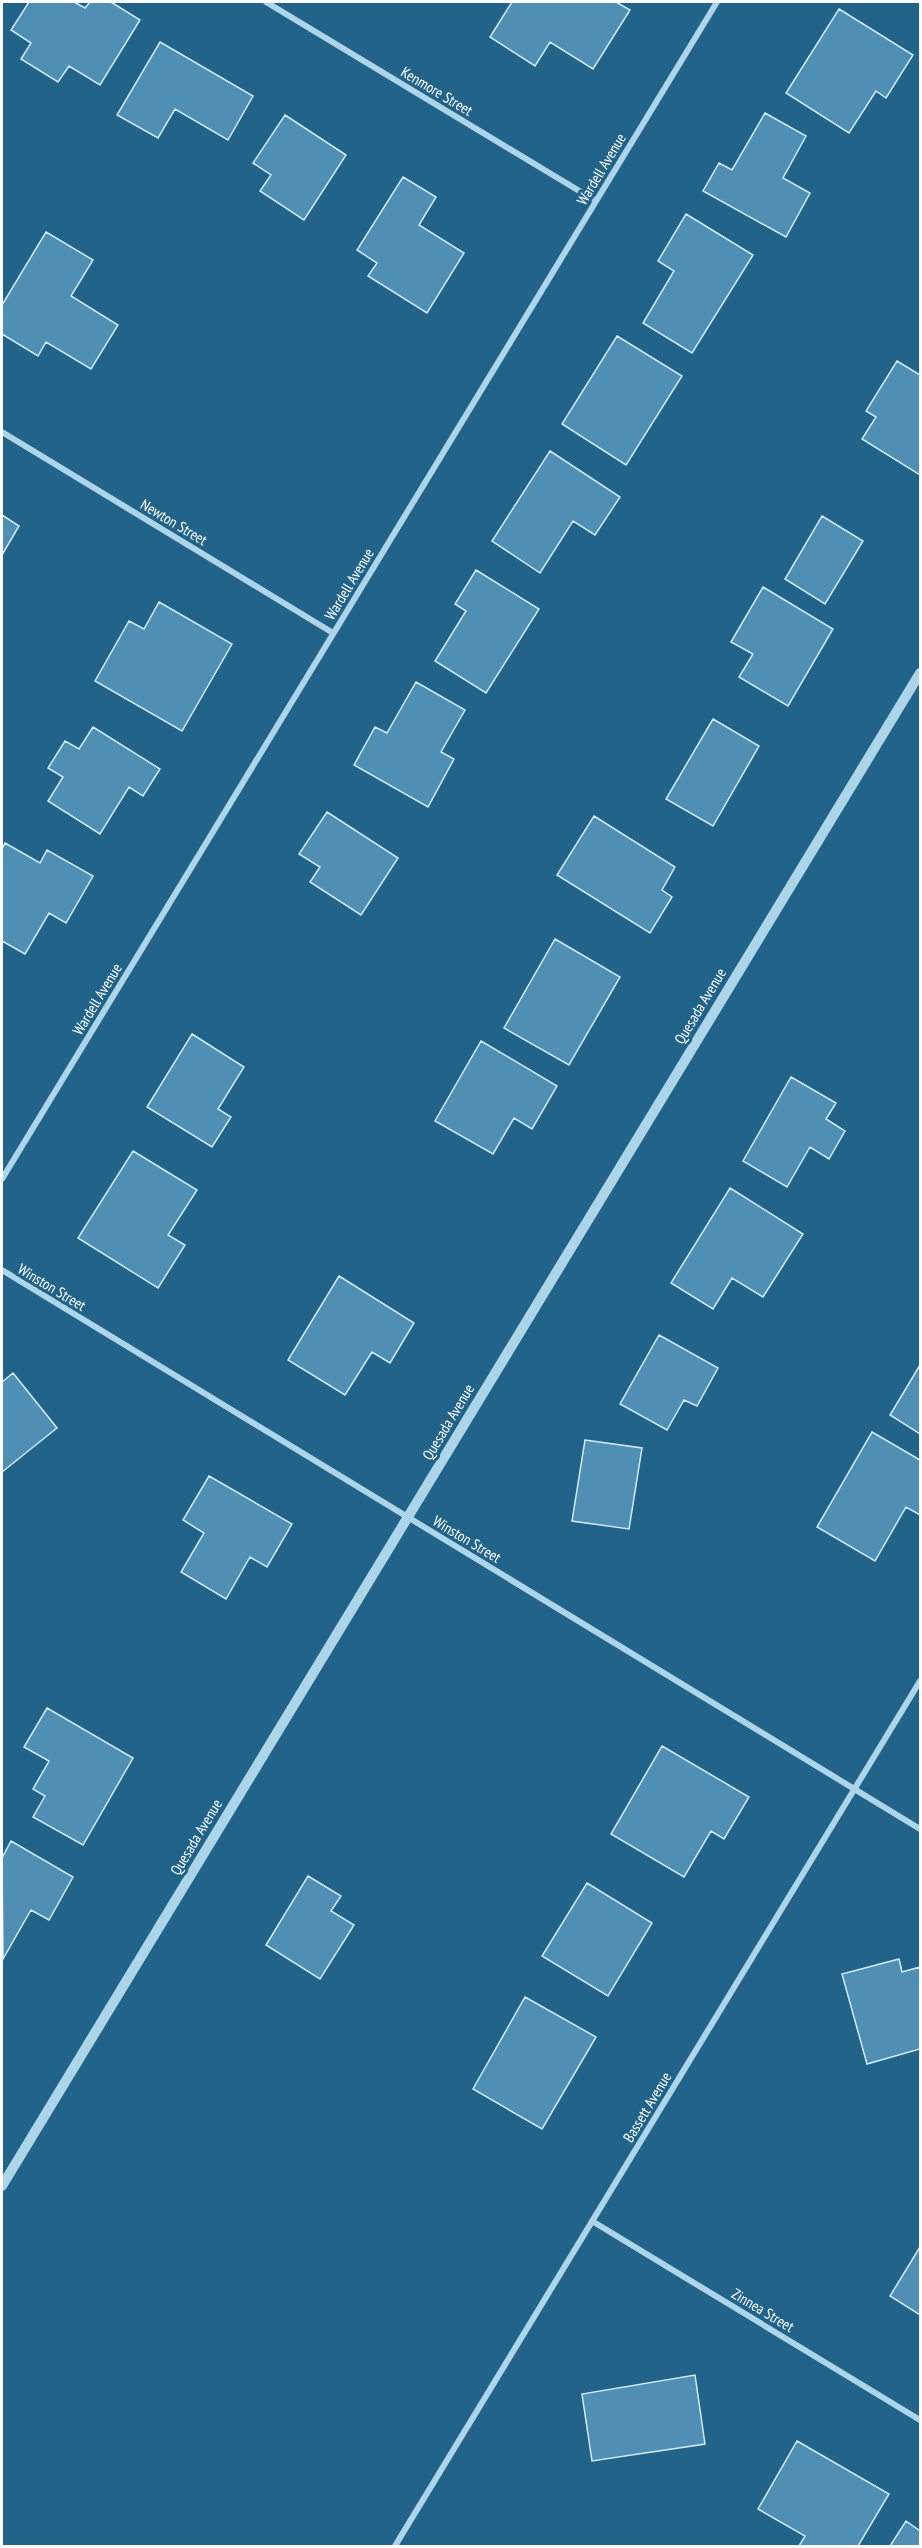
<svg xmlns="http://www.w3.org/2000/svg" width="922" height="2548" font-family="'PT Sans Narrow',sans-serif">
<rect width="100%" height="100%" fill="#216389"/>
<path fill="#4e8fb3" stroke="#d2ebf8" stroke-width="1.5" d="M29 2H74L85 8 90 2H111L140 20 100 85 69 66 58 82 21 59 31 43 11 30Z
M512 2H616L630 10 593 69 550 42 535 66 490 37Z
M839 9 913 55 886 98 876 91 849 133 786 93Z
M160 42 253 96 228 140 175 109 158 138 117 115Z
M765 113 806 136 783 178 810 193 786 237 703 191 719 163 732 170Z
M285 115 346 155 304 220 260 191 271 175 253 163Z
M403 177 436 197 419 225 464 253 427 313 368 276 377 263 357 250Z
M686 214 753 255 692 353 643 323 674 271 658 261Z
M46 232 93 260 71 296 118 325 91 369 46 342 38 356 2 334V305Z
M617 336 682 376 626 465 562 424Z
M897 361 920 375V475L862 439 876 417 866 411Z
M550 451 620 497 595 535 573 521 540 573 492 541Z
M2 515 19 526 2 555Z
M822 516 863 541 825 604 785 579Z
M476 570 539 609 486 693 435 661 466 611 455 604Z
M763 587 833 629 788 706 739 677 753 654 731 642Z
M159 602 232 644 182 731 95 681 129 621 144 629Z
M416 682 465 710 441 752 454 759 428 807 354 765 375 727 387 733Z
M713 719 759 746 713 826 666 799Z
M93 727 160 769 143 796 129 787 100 834 48 801 63 777 48 768 65 741 79 749Z
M327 812 398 858 361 915 310 882 320 867 299 854Z
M594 816 675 867 662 890 672 897 650 933 557 875Z
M5 843 40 863 47 850 93 876 66 923 49 913 25 954 2 941V849Z
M555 939 620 977 569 1065 504 1028Z
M192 1034 244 1067 218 1109 231 1117 212 1147 147 1107Z
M481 1041 557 1086 532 1129 514 1118 493 1154 435 1121Z
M791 1077 836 1103 826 1119 845 1131 829 1159 810 1147 787 1187 743 1161Z
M133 1151 197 1190 168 1235 185 1245 158 1288 78 1238Z
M730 1188 803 1234 763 1297 732 1278 713 1309 671 1283Z
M339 1276 414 1323 390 1363 372 1352 345 1395 288 1360Z
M659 1335 718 1368 697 1406 684 1400 667 1430 620 1404Z
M920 1365V1434L890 1415Z
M13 1373 57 1428 2 1472V1382Z
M872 1432 920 1460V1515L906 1507 875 1561 817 1527Z
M585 1440 642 1448 629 1529 572 1521Z
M209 1476 292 1524 267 1567 250 1557 226 1599 181 1572 204 1533 183 1520Z
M47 1708 133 1758 83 1845 33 1817 45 1796 33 1789 49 1761 24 1747Z
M662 1746 749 1797 724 1839 711 1831 684 1877 611 1834Z
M11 1841 73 1877 49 1920 31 1910 3 1959 2 1858Z
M308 1876 341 1896 331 1911 354 1925 320 1979 266 1945Z
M587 1883 652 1923 608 1996 542 1956Z
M899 1959 902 1972 920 1967V2049L867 2064 842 1974Z
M525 1997 596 2037 542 2129 473 2089Z
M920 2247V2315L890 2296Z
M695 2375 705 2444 592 2461 582 2394Z
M797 2441 889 2494 858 2546H799L805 2536 758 2509Z
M906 2521 920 2531V2546H890Z"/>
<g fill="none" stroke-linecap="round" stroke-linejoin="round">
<path stroke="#add5ea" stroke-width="6" d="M266 2 596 201
M2 432 333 633
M2 1179 717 2
M2 1270 920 1829
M592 2221 920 2420
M395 2546 920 1681"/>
<path stroke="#add5ea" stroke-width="10" d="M2 2186 920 673"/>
</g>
<g text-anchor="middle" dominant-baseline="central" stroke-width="6" stroke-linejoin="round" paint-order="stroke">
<g font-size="15" fill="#fff" stroke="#216389">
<text transform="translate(437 91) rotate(31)">Kenmore Street</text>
<text transform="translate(601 169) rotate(-59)">Wardell Avenue</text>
<text transform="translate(174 522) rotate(31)">Newton Street</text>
<text transform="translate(349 584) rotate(-59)">Wardell Avenue</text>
<text transform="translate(97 999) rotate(-59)">Wardell Avenue</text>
<text transform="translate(700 1006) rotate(-59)">Quesada Avenue</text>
<text transform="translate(52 1287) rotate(31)">Winston Street</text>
<text transform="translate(448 1422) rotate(-59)">Quesada Avenue</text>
<text transform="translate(467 1539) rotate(31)">Winston Street</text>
<text transform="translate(196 1837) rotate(-59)">Quesada Avenue</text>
<text transform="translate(647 2107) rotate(-59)">Bassett Avenue</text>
<text transform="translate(763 2310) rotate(31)">Zinnea Street</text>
</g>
</g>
<rect width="922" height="2548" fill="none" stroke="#ffffff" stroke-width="6"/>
</svg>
